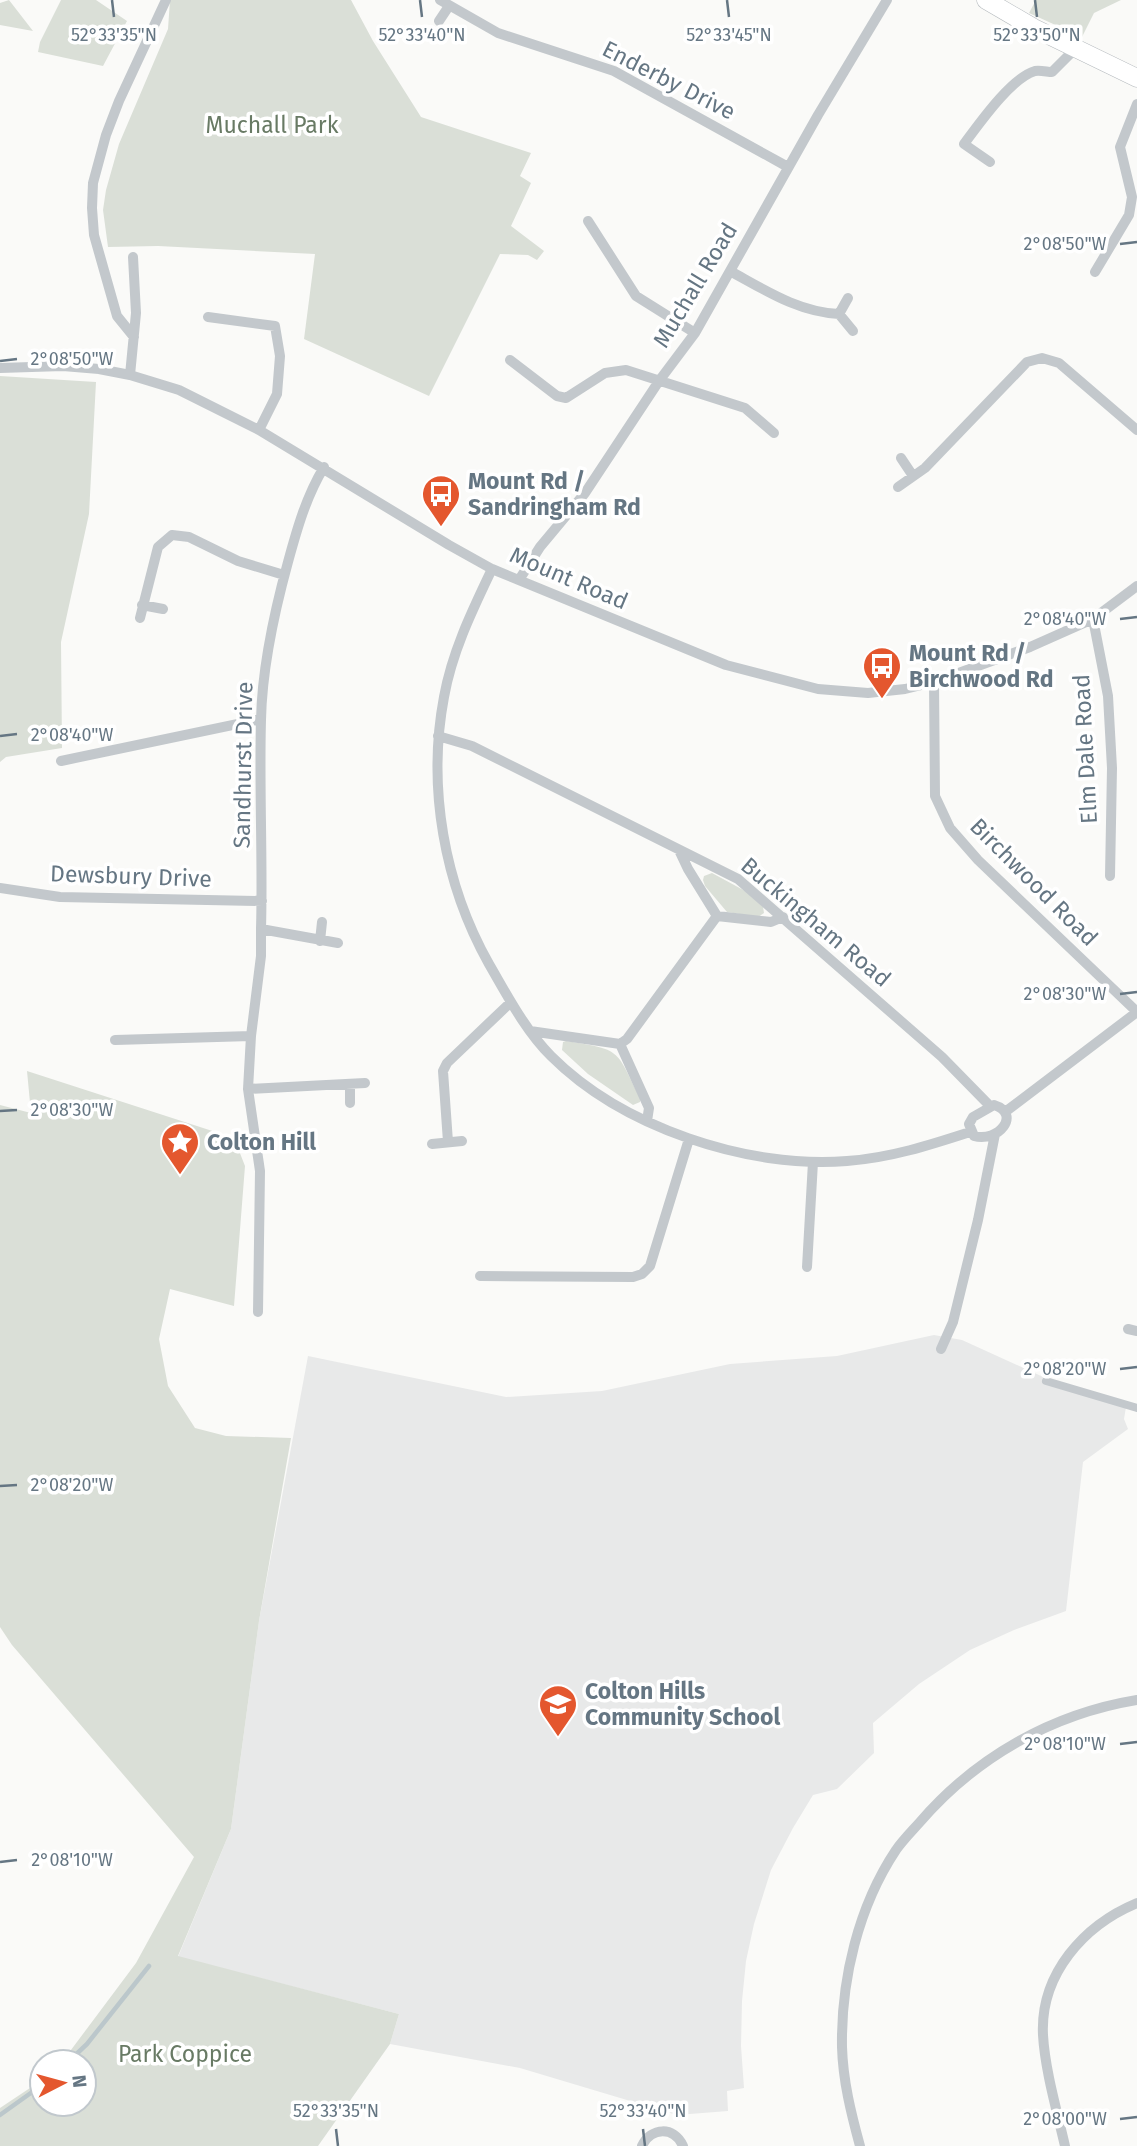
<svg xmlns="http://www.w3.org/2000/svg" width="1137" height="2146" font-family="'Fira Sans',sans-serif">
<rect width="100%" height="100%" fill="#fafaf8"/>
<path fill="#e8e9e9" d="M934 1335 962 1340 1052 1381 1126 1407 1124 1419 1128 1429 1083 1462 1066 1611 1014 1630 970 1650 919 1684 873 1723 874 1753 837 1789 813 1795 793 1828 771 1870 754 1924 746 1961 742 2001 741 2046 744 2088 727 2091 728 2111 677 2115 520 2068 390 2044 399 2014 178 1957 231 1829 259 1621 308 1356 506 1397 602 1391 730 1364 837 1356Z"/>
<path fill="#dadfd7" d="M9 0 33 31 0 25V3Z
M61 0H96L127 21 103 66 38 52 40 42Z
M170 0H351L373 41 421 117 531 153 520 176 531 183 511 226 544 251 537 260 528 255 500 254 429 396 304 339 315 254 158 246 108 247 103 210 106 190 119 144 168 29Z
M1036 0H1121L1094 13 1082 37 1029 13Z
M0 376 96 382 89 514 61 642 62 748 6 757 0 762Z
M712 873 747 892 763 907 764 913 758 917 727 912 705 886 703 880 704 876Z
M566 1041C622 1050 615 1048 640 1098V1102L633 1105 588 1074 562 1050 563 1042Z
M27 1071 234 1138 245 1166 234 1306 170 1289 159 1339 168 1386 195 1428 226 1436 291 1438 259 1621 231 1829 178 1956 399 2014 390 2044 318 2146H0V2108L42 2080V2104H84V2062H62L136 1963 194 1857 12 1645 0 1627V1105L31 1113Z"/>
<g fill="none" stroke-linecap="round" stroke-linejoin="round">
<path stroke="#bbc7cb" stroke-width="4.5" d="M68 2062 87 2044 149 1966
M0 2115 42 2085"/>
<defs>
<path id="trunk" d="M986 0 1034 28 1137 78"/>
</defs>
<use href="#trunk" stroke="#b4b9bd" stroke-width="19"/>
<path stroke="#c3c8cc" stroke-width="8" d="M1046 1381 1137 1408"/>
<path stroke="#c3c8cc" stroke-width="10" d="M440 0 498 33 614 71 788 167
M439 21 449 6
M990 162 964 144C979 124 1011 78 1035 71 1040 70 1048 72 1052 72L1076 48
M588 221 636 296 695 333
M730 271C765 290 798 312 839 314
M1095 272 1129 215 1132 197 1120 147 1137 104
M848 298 839 314 853 331
M208 317 275 326 280 356 277 394 259 430
M134 337 117 316 94 235 92 208 93 183 106 135 119 101 166 0
M510 360 557 396 566 398 605 373 626 370 745 408 774 433
M0 368 63 366 99 369 130 375 179 390 259 430 449 545 492 569 726 665 818 689 868 693 905 689 934 682 1030 647 1093 619 1137 586
M130 375 136 313 133 257
M901 458 913 476
M324 467C306 497 297 529 288 562 274 613 262 667 261 720 259 790 263 860 261 929L338 943
M898 487 925 468 1027 362 1042 358 1059 363 1137 430
M492 569C472 611 452 652 444 697 427 787 444 884 489 964 507 995 525 1030 551 1056 622 1127 747 1169 847 1161 890 1158 930 1145 970 1132
M519 580 540 547 585 493 659 381 695 333 818 115 887 0
M142 605 163 609
M140 618 158 547 172 535 189 537 238 561 284 575
M1093 619 1108 696 1112 768 1110 876
M934 682 935 796 950 828 978 860 1137 1012
M438 736 472 746 738 879 942 1057 990 1106
M61 761 261 719
M679 850 688 869 717 916 771 922 783 917
M0 888 60 897 262 901
M320 941 322 922
M530 1031 620 1044 649 1108 647 1121
M115 1040 251 1036
M620 1044 627 1039 717 916
M248 1089 365 1083
M350 1103V1084
M994 1105C1022 1114 998 1143 974 1136L969 1124 973 1117Z
M1005 1112 1137 1012
M448 1142 443 1071 447 1063 511 1002
M432 1144 462 1141
M807 1267 813 1162
M480 1276 633 1277 642 1274 650 1266 689 1139
M258 1312 260 1171 248 1089 251 1036 261 956V929
M1128 1329 1137 1331
M941 1349 953 1322 978 1220 995 1134
M642 2146C651 2127 674 2126 683 2146
M860 2146C851 2113 843 2081 842 2047 841 1980 858 1907 896 1850 903 1840 912 1831 920 1822 976 1757 1052 1714 1137 1700
M1065 2146C1057 2111 1045 2070 1043 2035 1040 1974 1084 1925 1137 1903"/>
<use href="#trunk" stroke="#fff" stroke-width="18"/>
</g>
<path fill="none" stroke="#657683" stroke-width="2.5" d="M112 0 114 17M420 0 422 17M727 0 729 17M1035 0 1037 17M1120 244 1137 242M0 361 17 359M1120 619 1137 617M0 736 17 734M1120 994 1137 992M0 1111 17 1110M1120 1369 1137 1367M0 1486 17 1485M1120 1744 1137 1742M0 1862 17 1860M1120 2119 1137 2117M336 2129 338 2146M643 2129 645 2146"/>
<defs>
<symbol id="bus-pin" viewBox="-11 -11 22 30"><path d="M0 17L-7.5 6A9.5 9.5 0 1 1 7.5 6Z" fill="#e4572e" stroke="#fff"/><path d="M-5-6H5V4H4V6H2V4H-2V6H-4V4H-5ZM-3.5-4V0h7V-4ZM-3.5 1.2v1.5H-2V1.2ZM2 1.2v1.5H3.5V1.2Z" fill="#fff"/></symbol>
<symbol id="sight-pin" viewBox="-11 -11 22 30"><path d="M0 17L-7.5 6A9.5 9.5 0 1 1 7.5 6Z" fill="#e4572e" stroke="#fff"/><path d="M0-6L1.8-2.2L6-1.7L2.9 1.2L3.7 5.4L0 3.3L-3.7 5.4L-2.9 1.2L-6-1.7L-1.8-2.2Z" fill="#fff"/></symbol>
<symbol id="school-pin" viewBox="-11 -11 22 30"><path d="M0 17L-7.5 6A9.5 9.5 0 1 1 7.5 6Z" fill="#e4572e" stroke="#fff"/><path d="M0-5L7-2L0 1L-7-2ZM-4 1L0 2.5L4 1V4Q0 6-4 4Z" fill="#fff"/></symbol>
</defs>
<g fill-rule="evenodd">
<use href="#bus-pin" x="419" y="472" width="44" height="60"/>
<use href="#bus-pin" x="860" y="644" width="44" height="60"/>
<use href="#sight-pin" x="158" y="1120" width="44" height="60"/>
<use href="#school-pin" x="536" y="1682" width="44" height="60"/>
</g>
<g text-anchor="middle" dominant-baseline="central" stroke-width="7" stroke-linejoin="round" paint-order="stroke">
<g font-size="23" fill="#657683" stroke="#fff">
<text transform="translate(669 80) rotate(27)">Enderby Drive</text>
<text transform="translate(695 285) rotate(-59)">Muchall Road</text>
<text transform="translate(569 578) rotate(23)">Mount Road</text>
<text transform="translate(1085 749) rotate(-93)">Elm Dale Road</text>
<text transform="translate(243 765) rotate(-89)">Sandhurst Drive</text>
<text transform="translate(131 876) rotate(2)">Dewsbury Drive</text>
<text transform="translate(1034 882) rotate(45)">Birchwood Road</text>
<text transform="translate(816 922) rotate(40)">Buckingham Road</text>
</g>
<g font-size="23" fill="#687a64" stroke="#fff">
<text x="272" y="125">Muchall Park</text>
<text x="185" y="2054">Park Coppice</text>
</g>
<g font-size="23" font-weight="bold" fill="#657683" stroke="#fff" text-anchor="start">
<text x="468" y="481">Mount Rd /<tspan x="468" dy="26">Sandringham Rd</tspan></text>
<text x="909" y="653">Mount Rd /<tspan x="909" dy="26">Birchwood Rd</tspan></text>
<text x="207" y="1142">Colton Hill</text>
<text x="585" y="1691">Colton Hills<tspan x="585" dy="26">Community School</tspan></text>
</g>
</g>
<g font-size="18" text-anchor="middle" fill="#657683" stroke="#fff" stroke-width="7" stroke-linejoin="round" paint-order="stroke">
<text x="114" y="41">52°33'35"N</text>
<text x="422" y="41">52°33'40"N</text>
<text x="729" y="41">52°33'45"N</text>
<text x="1037" y="41">52°33'50"N</text>
<text x="1065" y="250">2°08'50"W</text>
<text x="72" y="365">2°08'50"W</text>
<text x="1065" y="625">2°08'40"W</text>
<text x="72" y="741">2°08'40"W</text>
<text x="1065" y="1000">2°08'30"W</text>
<text x="72" y="1116">2°08'30"W</text>
<text x="1065" y="1375">2°08'20"W</text>
<text x="72" y="1491">2°08'20"W</text>
<text x="1065" y="1750">2°08'10"W</text>
<text x="72" y="1866">2°08'10"W</text>
<text x="336" y="2117">52°33'35"N</text>
<text x="643" y="2117">52°33'40"N</text>
<text x="1065" y="2125">2°08'00"W</text>
</g>
<g transform="translate(63 2083) rotate(84)"><circle r="33" fill="#ffffff" stroke="#c1c8cd" stroke-width="2"/>
<path d="M0-5L12 26L0 18L-12 26Z" fill="#e4572e"/>
<text y="-10" font-size="19" font-weight="bold" text-anchor="middle" fill="#657683">N</text>
</g>
</svg>
